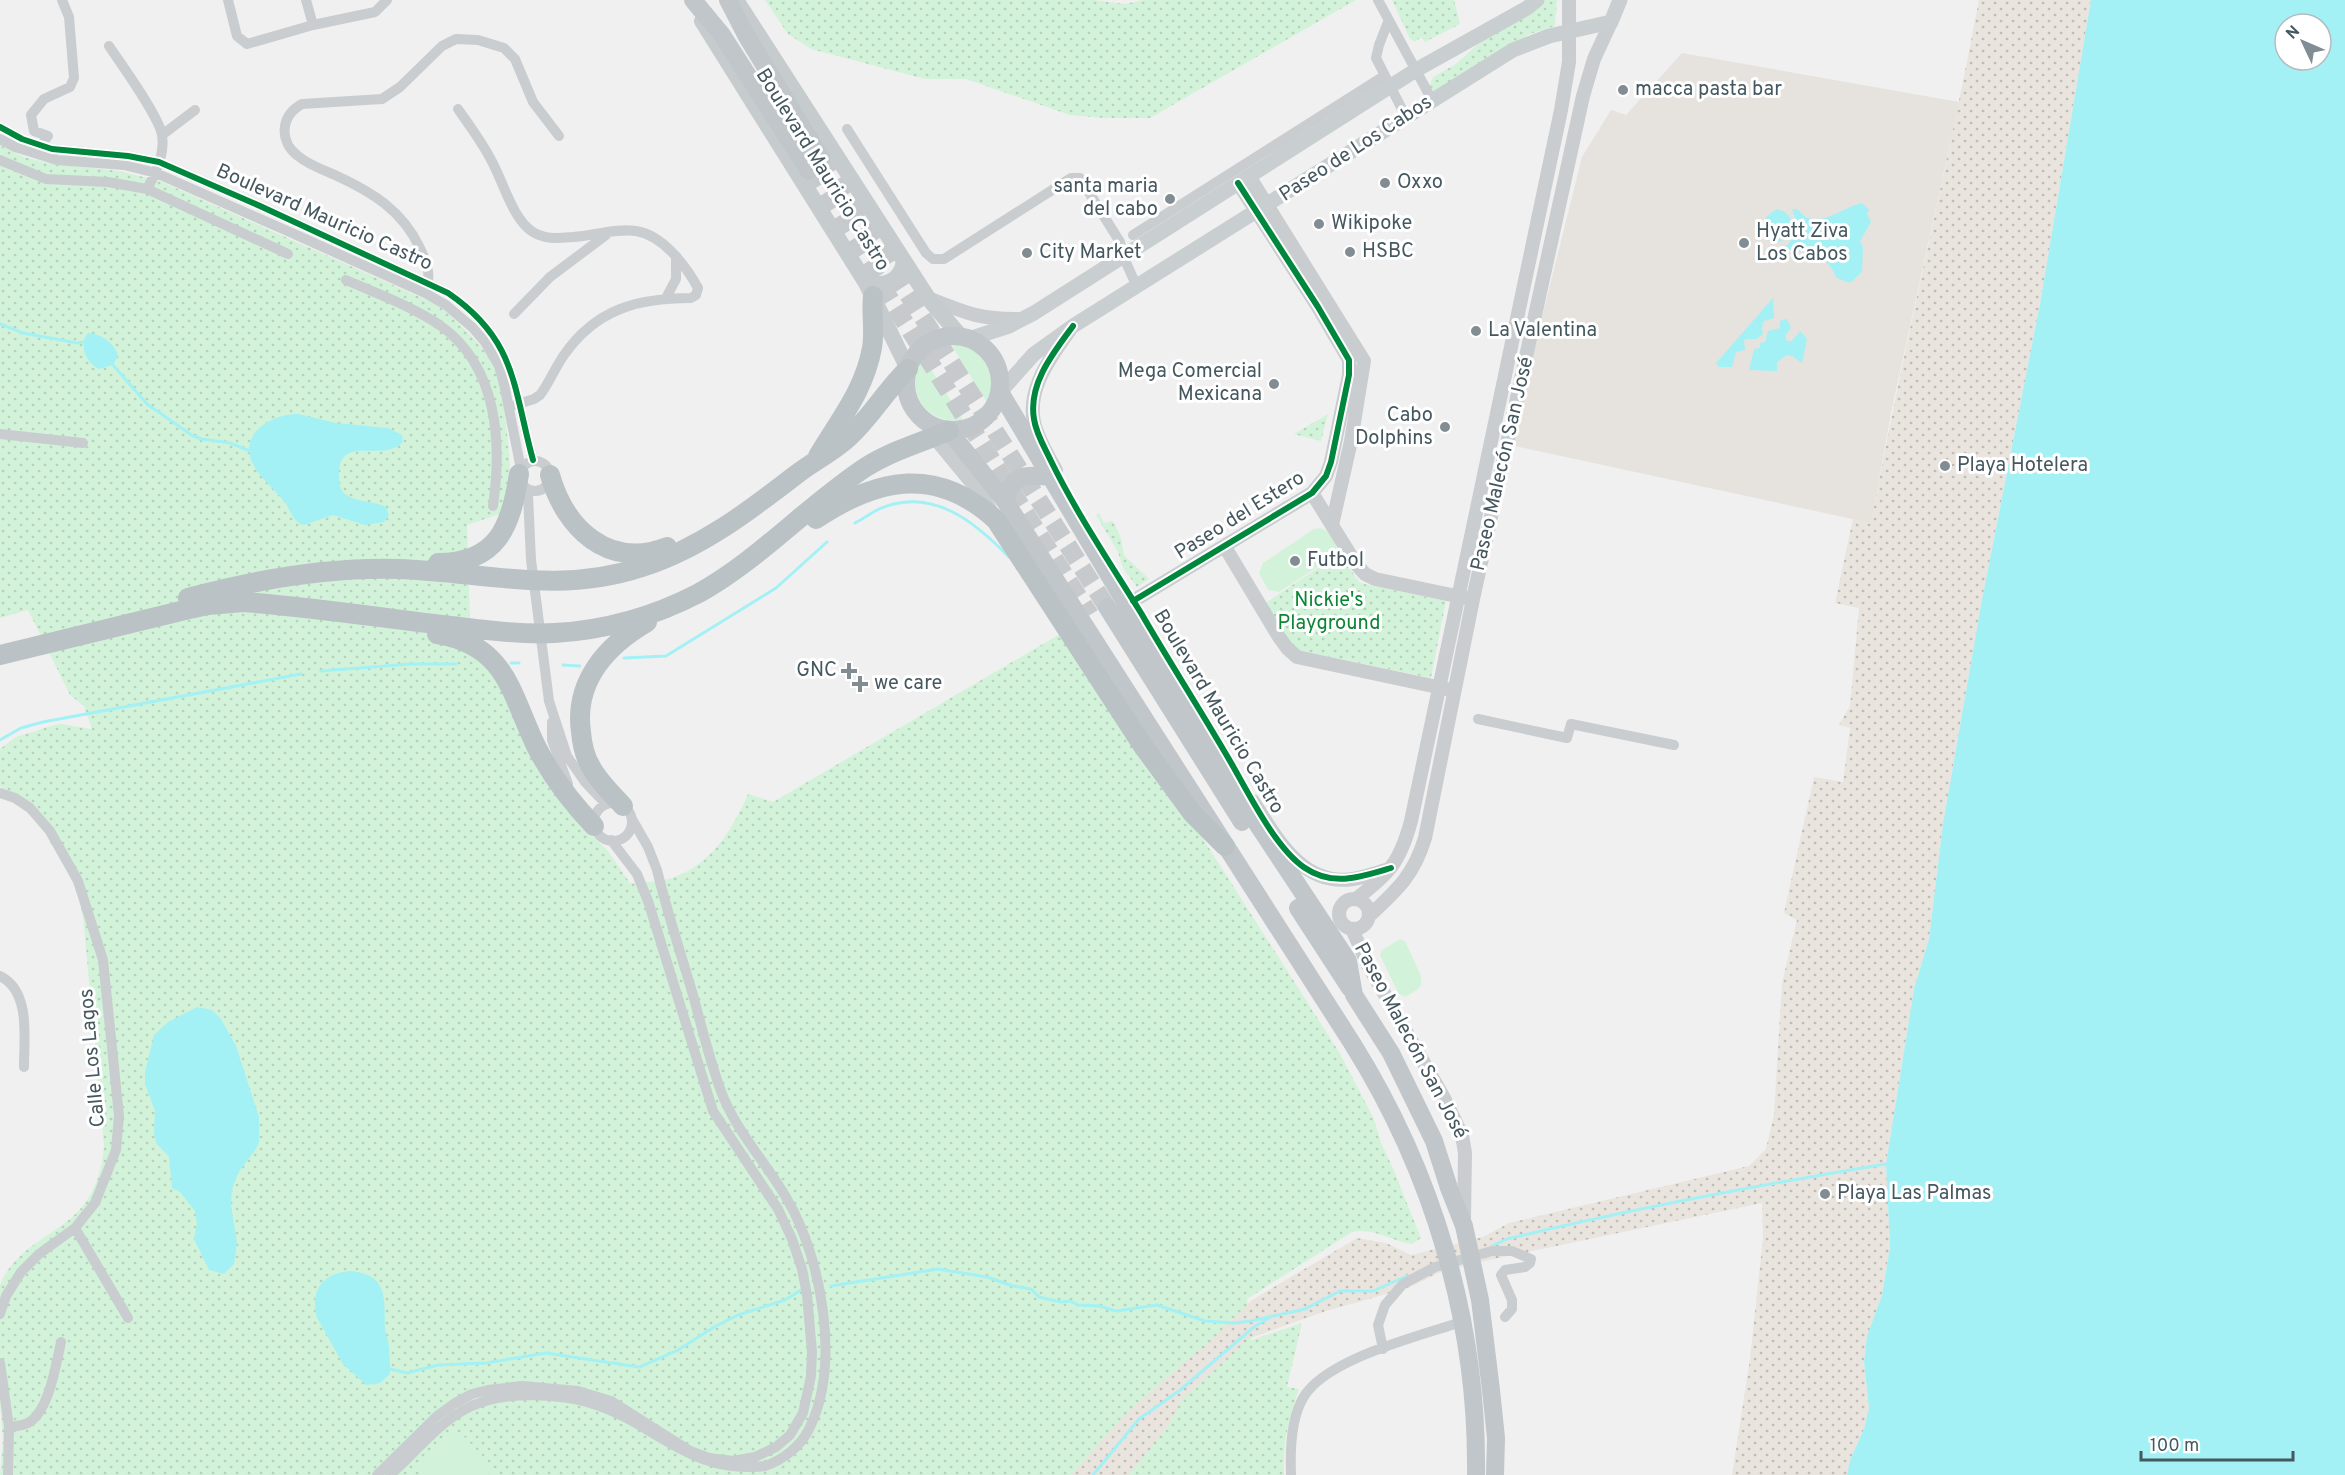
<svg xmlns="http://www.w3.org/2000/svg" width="2345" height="1475" font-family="Overpass,sans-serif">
<defs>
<pattern id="grass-dots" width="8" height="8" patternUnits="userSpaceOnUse" patternTransform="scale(1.5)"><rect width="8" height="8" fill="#d2f3d9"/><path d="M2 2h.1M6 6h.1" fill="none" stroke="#b6d2bd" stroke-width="1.8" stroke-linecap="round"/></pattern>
<pattern id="sand-dots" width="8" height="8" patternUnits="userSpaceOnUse" patternTransform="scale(1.5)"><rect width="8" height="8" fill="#e9e4de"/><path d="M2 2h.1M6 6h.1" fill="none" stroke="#bfbcb7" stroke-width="1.8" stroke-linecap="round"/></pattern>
</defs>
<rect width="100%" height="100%" fill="#f1f0f0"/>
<path fill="#e6e2dd" d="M1682 53 1959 102 1891 413 1871 523 1510 445 1582 157 1611 110 1626 115Z"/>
<path fill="url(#grass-dots)" d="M765 0H1094L1125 4 1143 0H1356L1150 118H1104L1070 115 966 79H925L811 49 788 34Z
M1392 0H1454L1460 24 1425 42 1421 37 1415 42 1410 39Z
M1546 0H1557L1555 26 1530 34 1439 91 1433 90 1429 87 1433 77 1456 64 1477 45Z
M0 145 24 157 44 162 119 171 160 181 438 305C457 321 475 338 490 358 503 377 511 457 510 481 509 492 506 503 503 513L467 525 471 649 488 667 581 825 608 851 630 883C643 882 659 882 672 878 711 865 733 829 748 794L773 802 1060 634 1170 787 1339 1052 1374 1119 1381 1143 1392 1166 1421 1238 1412 1244C1391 1241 1374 1227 1352 1232L1247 1299 1251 1340 1302 1323 1287 1387 1299 1389C1288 1421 1283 1442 1284 1475H0L3 1440 0 1404V1285C13 1252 44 1240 70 1219 93 1200 102 1173 104 1145L84 926 80 901 70 875 38 822 0 786V749L16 737 54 725 61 724 92 729 84 706 70 695 28 610 0 618Z
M1328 414 1321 441 1294 434Z
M1099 513 1104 523 1113 521 1121 538 1124 555 1149 579 1137 587 1123 568 1118 552 1096 515Z
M1339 554 1360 583 1446 601 1431 678 1293 649 1264 604Z"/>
<path fill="url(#sand-dots)" d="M1979 0H2091L2040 304 1981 605 1943 824 1929 939 1914 989 1886 1164 1890 1247 1882 1295 1867 1336 1864 1362 1869 1408 1864 1429 1850 1460 1847 1475H1732L1750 1359 1763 1238 1762 1203 1489 1260 1441 1272 1408 1288 1326 1311 1248 1339 1181 1401 1169 1425 1129 1475H1071L1129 1410 1211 1340 1252 1300 1357 1238 1386 1243 1411 1255 1483 1237 1509 1223 1749 1166 1766 1149 1774 1114 1782 983 1797 920 1784 913 1814 777 1843 782 1850 728 1839 725 1850 706 1859 608 1835 603 1853 519 1871 522C1903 348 1946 175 1979 0Z"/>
<path fill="#d2f3d9" d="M957 340C989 348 1006 372 988 404L949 341Z
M923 356 963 420C924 425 903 389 923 356Z
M1320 528C1331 531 1335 539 1337 550L1333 557 1279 592 1268 590 1259 573 1263 563 1314 529Z
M1400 939 1405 941 1421 976V985L1417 990 1405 997 1398 993 1380 955 1382 950Z
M454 1432H460L491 1465 492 1472 488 1475H425L420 1471 421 1464Z"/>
<path fill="#a3f1f5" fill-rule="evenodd" d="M2091 0H2345V1475H1847L1850 1460 1864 1429 1869 1408 1864 1362 1867 1336 1882 1295 1890 1247 1886 1164 1914 989 1929 939 1943 824 1981 605 2040 304ZM2285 24H2321V60H2285Z
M1862 203 1869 210 1867 214 1871 222 1860 241 1863 247 1862 272 1850 283 1837 278C1825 253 1812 253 1787 249L1784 248 1791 241 1788 237C1770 253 1744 228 1777 209L1785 212 1792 220 1795 218 1792 209H1797C1800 211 1804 217 1808 218 1826 224 1846 206 1862 203Z
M1773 298 1774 318 1764 321 1762 328 1763 334 1756 339H1744L1745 350 1736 352 1732 367H1719L1716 363Z
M1787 319 1791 328 1785 336 1787 341H1792L1800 331 1807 339 1802 363 1792 356 1787 355 1777 362V371L1749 370 1754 349 1760 348V343L1765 342 1768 331 1780 328V321Z
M88 333C100 333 116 344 118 356L113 365 99 369C86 363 78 345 88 333Z
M298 414 336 423 388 428 402 435 403 442C383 464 337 432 339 477 339 483 340 490 345 494 356 503 373 500 386 507L389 515 384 522 365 525 333 515 304 525C293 523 290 509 284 501 274 489 258 476 252 462 239 432 273 414 298 414Z
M197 1007 212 1010 221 1019 236 1046 259 1117V1142L256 1149 238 1173 232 1190 231 1205 237 1243 234 1264 224 1274 209 1270 194 1239 197 1224 195 1211 180 1192 172 1188 169 1157 156 1143 154 1133 155 1111 145 1084V1072L154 1035 168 1022Z
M351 1271C389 1275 384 1299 385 1327 385 1332 387 1336 388 1341 390 1352 390 1364 390 1374L380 1383 366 1385 343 1364 317 1318C310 1290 322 1273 351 1271Z"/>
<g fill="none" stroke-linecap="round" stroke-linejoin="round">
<path stroke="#a3f1f5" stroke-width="3" d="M0 324 23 333 77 343 84 342
M113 365 147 404 193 436 202 439 230 443 250 451
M855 523C863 519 871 513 879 509 932 486 975 522 1009 557
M624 658 666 656 776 588 827 542
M511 663H519
M563 665 580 666
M321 671 410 664H456
M0 740 21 728 43 722 301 674
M1492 1246 1507 1239C1632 1209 1759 1185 1886 1164
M831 1286 938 1269 987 1277 1013 1286 1031 1289 1039 1297 1061 1302 1070 1301 1078 1305 1099 1306 1116 1311 1157 1305 1205 1321 1234 1323 1251 1321 1305 1309 1340 1291H1373L1407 1276
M390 1369 407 1373 438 1365 486 1363 546 1353 639 1367 678 1350 714 1327 738 1315 785 1300 801 1290
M1093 1475 1139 1419 1179 1391 1254 1327 1272 1316"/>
<path stroke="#c6cacc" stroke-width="18" stroke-dasharray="18 9" stroke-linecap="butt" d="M821 158 1107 607
M809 171 1090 615"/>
<path stroke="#c9cdcf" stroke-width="10" d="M228 0 237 36 247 44 313 25 375 12 387 0
M306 0 313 25
M1378 0 1432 100
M1388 22 1379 45 1376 58 1406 117
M109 46C121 64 159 116 162 135 165 154 156 173 147 189
M458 109C469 125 481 141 490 158 503 180 512 219 533 232 546 240 559 238 573 237 593 236 616 228 636 231 663 235 686 266 698 288L696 295 691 298C638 298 596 309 564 355 555 368 549 383 540 395L534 399 515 405
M0 127 22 139 52 149 128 156 159 162 260 206 448 293C517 340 513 388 533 460
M847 129 926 253 933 259H944L1071 178H1080L1120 242 1124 258 1137 287
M162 135 195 110
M0 139 15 147 57 160 124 165 156 173 292 233 425 293 446 305 473 328 485 342 499 366 504 384 521 469
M40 150 41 146 48 136 34 131 31 115 44 99 70 87 74 78 69 17 62 0
M0 160 46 179 108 182 147 189 288 254
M1133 235 1384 76
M346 280C378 294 412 306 441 326 498 367 502 443 493 506
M427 287C431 273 426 261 420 248 402 210 372 192 335 175 323 170 309 165 298 156 279 142 280 116 302 104L382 99 400 87 442 46 456 39 478 40 504 48 515 59 533 102 559 136
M666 298 676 279V257
M514 314 550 277 606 235
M0 434 83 443
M520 476a15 15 0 1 1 30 0a15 15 0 1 1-30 0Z
M526 489 528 495 531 560 549 701 567 756 585 782 606 804
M1478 719 1567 738 1571 724 1674 745
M552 722V740L568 784
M0 793 15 798 30 808 50 831 78 881 103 960 119 1116 116 1150 95 1203 75 1228 39 1254 21 1272 6 1296 0 1314
M594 822a19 19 0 1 1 38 0a19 19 0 1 1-38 0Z
M0 976C31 991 24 1038 24 1067
M75 1228 128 1318
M1383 1349 1378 1325 1385 1305 1403 1284 1435 1267 1492 1251H1512L1531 1259 1530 1263 1525 1267 1505 1270 1501 1275 1512 1300V1309L1505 1317
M0 1363 9 1427 8 1475
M9 1427C15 1426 22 1426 28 1423 49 1412 56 1364 61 1342
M377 1475 437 1416 455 1403 472 1394 488 1390 522 1386 578 1391 611 1401 690 1451 709 1458 733 1461 755 1457 776 1447 790 1435 803 1413 811 1376 812 1352 807 1295 802 1269 792 1239 778 1209 713 1111 648 901 637 874 611 840
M390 1475C420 1449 444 1414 482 1402 512 1392 560 1394 590 1403 655 1422 688 1475 765 1466 783 1460 801 1446 809 1429 841 1365 822 1259 787 1199 767 1164 737 1132 722 1094 710 1062 702 1028 693 995 681 954 667 912 657 870L648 847 632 819
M1291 1475C1290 1451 1291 1419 1303 1398 1326 1358 1421 1336 1464 1321"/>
<path stroke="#c9cdcf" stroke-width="14" d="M1249 176 1364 361 1351 441 1332 525
M928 298C966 313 981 320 1022 319
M934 437 981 494 993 514
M1056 470C1049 458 1042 445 1037 432 1022 395 1049 359 1070 330
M1312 493 1356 564 1365 574 1375 579 1466 598
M1225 547 1279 637 1287 648 1297 657 1447 689
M1133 601 1312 493 1326 476 1331 462 1349 375V360L1318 307 1238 183
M1253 801C1276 837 1302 887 1353 879 1365 877 1377 873 1389 869
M1356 899C1390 873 1400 862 1411 821L1561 110 1569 62V0
M1339 914a15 15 0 1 1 30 0a15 15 0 1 1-30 0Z
M1369 916C1397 890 1414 875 1425 838L1473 599 1583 96 1594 59 1611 22
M1352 929 1368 965 1444 1098 1462 1135 1465 1153 1464 1221"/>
<path stroke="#c9ced1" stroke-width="15" d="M969 339 1009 326 1034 313 1416 70 1527 8 1537 0
M1000 392 1034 354 1073 326 1513 50 1549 36 1611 22 1620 0"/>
<path stroke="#c6cbce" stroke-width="16" d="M736 0 928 298 961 337
M702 21 866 283 908 369
M866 283C884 287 901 282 904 261"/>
<path stroke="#c0c6ca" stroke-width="18" d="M693 0 722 35 809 171
M728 0 746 35 821 158
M906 383a47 47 0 1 1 94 0a47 47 0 1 1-94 0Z
M1000 392 1258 825 1348 961 1354 995 1391 1053 1434 1141 1449 1188 1464 1226 1480 1300 1491 1390 1496 1438 1495 1475
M949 431 1005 501 1352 1043C1433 1172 1478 1322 1476 1475
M1005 501C1013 474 1023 474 1049 477
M1107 607 1242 822
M1298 908 1350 988"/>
<path stroke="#bbc2c6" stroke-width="20" d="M818 456C840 419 864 391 872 348 875 331 871 313 873 296
M550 475C565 528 608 570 667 547
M816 519C879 477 937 466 996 520L1143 746 1193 814 1225 846
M438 563C498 563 511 526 519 474
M188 598C258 579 327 567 399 569 484 572 557 595 642 567 701 548 749 511 797 474 814 461 833 452 849 437 871 417 886 390 908 369
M437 634C508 645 511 696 537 748 552 777 571 802 594 826
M0 655 185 610 208 605 243 602C310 607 376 617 442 625 479 629 518 635 555 633 605 630 655 616 699 593 760 559 808 505 866 467 892 451 921 442 949 431
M623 806C612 794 599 782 591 767 585 757 582 744 581 732 574 682 606 646 647 622"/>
<defs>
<path id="cycleway" d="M0 127 22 139 52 149 128 156 159 162 260 206 448 293C517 340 513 388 533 460
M1073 326C1053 353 1028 384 1034 419 1036 434 1045 448 1051 461 1077 514 1110 563 1141 613 1170 663 1201 711 1230 761 1248 792 1275 848 1305 868 1333 887 1361 877 1391 868
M1133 601 1312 493 1326 476 1331 462 1349 375V360L1318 307 1238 183"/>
</defs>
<use href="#cycleway" stroke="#fff" stroke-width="10"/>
<use href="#cycleway" stroke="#00873e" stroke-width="6"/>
</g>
<g fill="#818d92" stroke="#fff" stroke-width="2">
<circle cx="1623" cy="90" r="6"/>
<circle cx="1385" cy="183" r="6"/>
<circle cx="1170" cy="199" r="6"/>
<circle cx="1319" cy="224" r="6"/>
<circle cx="1744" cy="243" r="6"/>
<circle cx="1350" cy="252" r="6"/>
<circle cx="1027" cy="253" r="6"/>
<circle cx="1476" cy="331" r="6"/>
<circle cx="1274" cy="384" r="6"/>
<circle cx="1445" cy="427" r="6"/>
<circle cx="1945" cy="466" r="6"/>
<circle cx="1295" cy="561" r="6"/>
<path d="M846 662h6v6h6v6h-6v6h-6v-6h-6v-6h6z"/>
<path d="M857 675h6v6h6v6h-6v6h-6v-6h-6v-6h6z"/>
<circle cx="1825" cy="1194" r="6"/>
</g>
<g text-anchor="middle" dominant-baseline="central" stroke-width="6" stroke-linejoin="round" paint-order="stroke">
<g font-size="20" fill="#45575f" stroke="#fff" text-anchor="start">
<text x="1635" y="90">macca pasta bar</text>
<text x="1397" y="183">Oxxo</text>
<text x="1158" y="187" text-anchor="end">santa maria<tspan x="1158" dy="23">del cabo</tspan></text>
<text x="1331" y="224">Wikipoke</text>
<text x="1756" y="232">Hyatt Ziva<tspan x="1756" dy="23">Los Cabos</tspan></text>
<text x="1362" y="252">HSBC</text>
<text x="1039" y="253">City Market</text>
<text x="1488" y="331">La Valentina</text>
<text x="1262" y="372" text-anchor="end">Mega Comercial<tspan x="1262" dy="23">Mexicana</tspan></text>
<text x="1433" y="416" text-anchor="end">Cabo<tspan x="1433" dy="23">Dolphins</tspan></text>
<text x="1957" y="466">Playa Hotelera</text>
<text x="1307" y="561">Futbol</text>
<text x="837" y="671" text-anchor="end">GNC</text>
<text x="874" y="684">we care</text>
<text x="1837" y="1194">Playa Las Palmas</text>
</g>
<g font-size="20" fill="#45575f" stroke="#fff">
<text transform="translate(1356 149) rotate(-33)">Paseo de Los Cabos</text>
<text transform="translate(822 170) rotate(58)">Boulevard Mauricio Castro</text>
<text transform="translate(324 218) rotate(24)">Boulevard Mauricio Castro</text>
<text transform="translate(1503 464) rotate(-77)">Paseo Malecón San José</text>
<text transform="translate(1240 516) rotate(-32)">Paseo del Estero</text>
<text transform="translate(1218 712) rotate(59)">Boulevard Mauricio Castro</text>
<text transform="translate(1410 1041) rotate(62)">Paseo Malecón San José</text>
<text transform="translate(93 1058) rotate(-95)">Calle Los Lagos</text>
</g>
<g font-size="20" fill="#0c8534" stroke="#fff">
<text x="1329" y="601">Nickie's<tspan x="1329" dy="23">Playground</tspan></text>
</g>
</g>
<g transform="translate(2303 42) rotate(314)"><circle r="28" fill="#ffffff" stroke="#b5bcbf" stroke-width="1.5"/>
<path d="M0-4.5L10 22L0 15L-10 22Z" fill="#818d92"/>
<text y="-9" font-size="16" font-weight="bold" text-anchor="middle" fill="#45575f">N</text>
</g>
<path d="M2141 1451v9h152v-9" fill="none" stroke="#45575f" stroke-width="3"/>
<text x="2150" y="1451" font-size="18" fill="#45575f" stroke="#ffffff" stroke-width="4.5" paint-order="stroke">100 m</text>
</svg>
